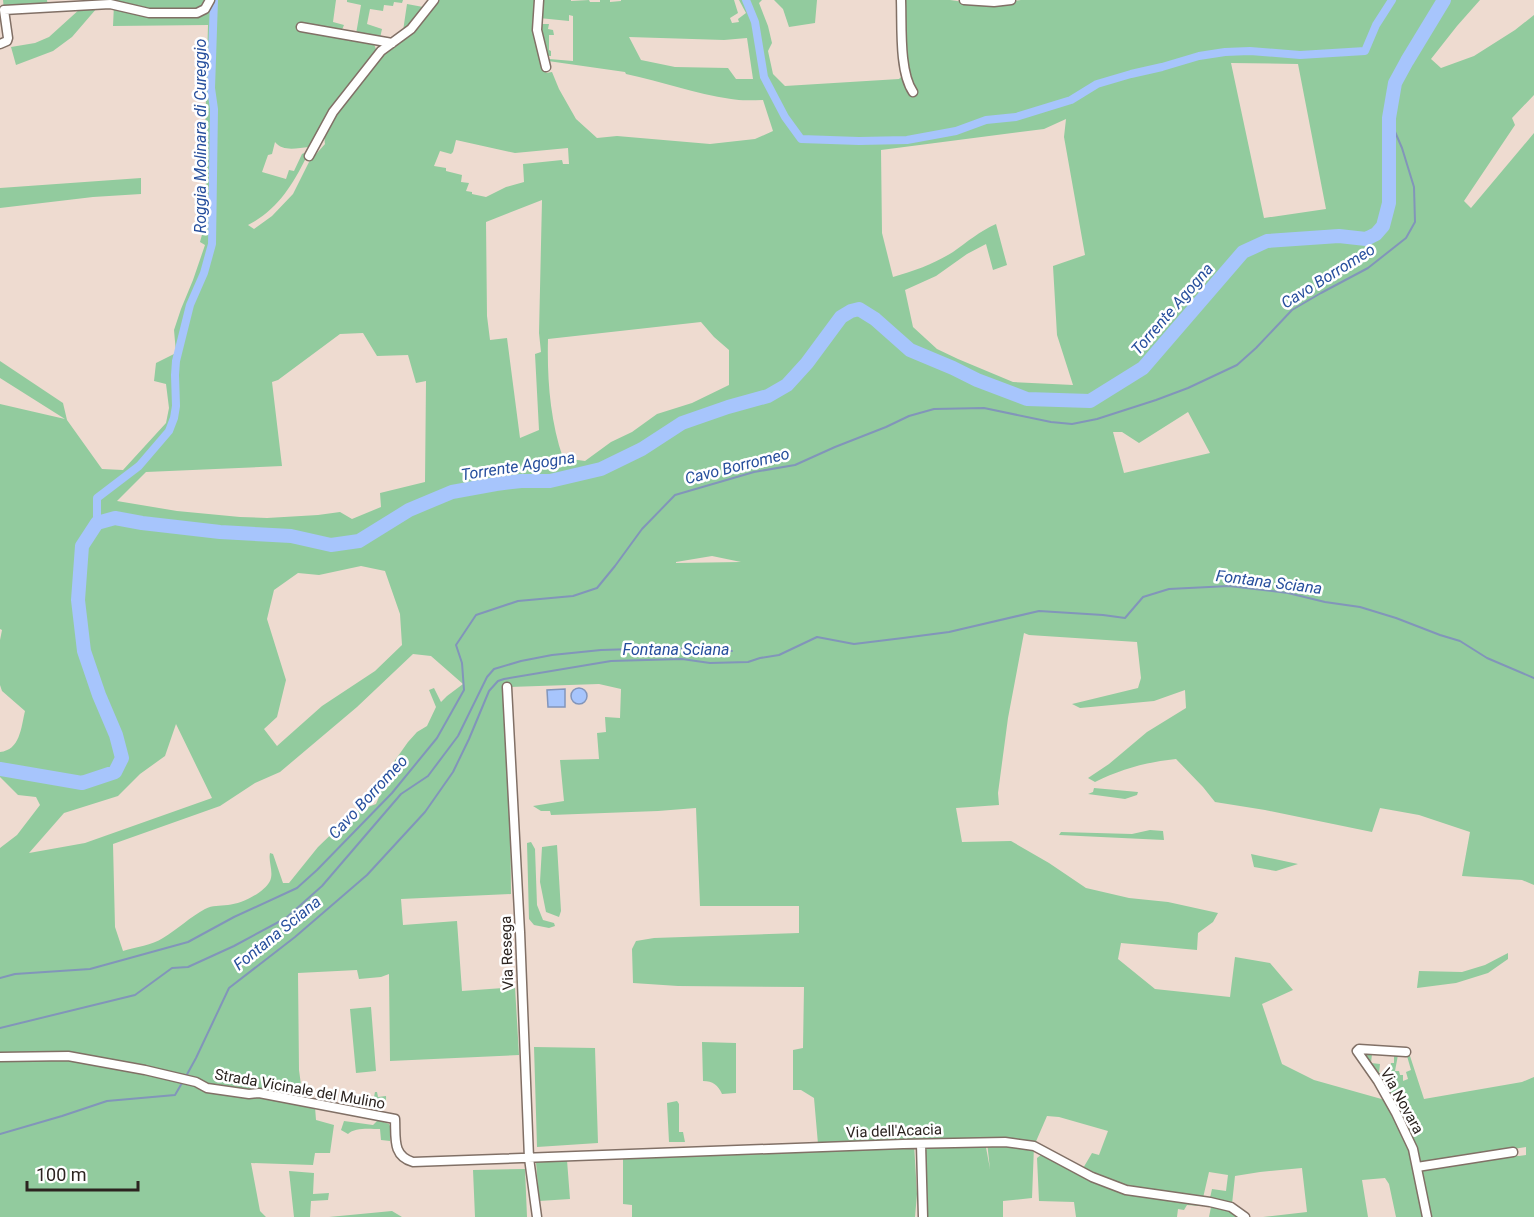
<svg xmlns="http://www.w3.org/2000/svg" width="1534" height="1217" font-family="Roboto,sans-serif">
<rect width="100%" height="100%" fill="#eedbd0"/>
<path fill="#92cb9e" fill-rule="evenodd" d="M3 0H47L48 7 4 10Z
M96 0H336L333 22 344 25 341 32 297 23 296 28 374 44 377 52 309 147C297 148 283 152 275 142L272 154 268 155 262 172 286 179 289 170 294 171 302 154 304 153 306 158C292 186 277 210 248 225L254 229 272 216 293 194 309 162 325 144C318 115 414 22 437 0H535C535 26 536 49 546 73L552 72 559 89 576 119 597 138 617 136 710 144 755 139 773 131 763 100C753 100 741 101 731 99 695 94 661 81 626 74L625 72 548 61 549 59 573 61V16L569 15V21L539 18 540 0H571V1L589 0 590 2H600V0H610V2L621 1V0H734L738 13 730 18 732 23 739 22 738 19 746 13 739 0H762L759 3 768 26 772 43 768 51 773 74 785 86 899 79 903 75 907 64 904 0H950L978 4H993L1021 0H1480L1457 26 1431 59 1441 68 1474 56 1515 30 1534 15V95L1512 118 1515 125 1464 201 1471 208 1534 133V885L1522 880 1462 876 1470 832 1419 815 1380 808 1372 832 1265 810 1215 802 1203 787 1176 759C1147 762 1121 769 1095 782L1088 778 1109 764 1147 732 1186 708 1185 690 1154 701 1080 708 1072 704 1138 688 1141 678 1137 642 1029 635 1024 633 1008 718 998 793 999 805 956 808 962 842 1011 841 1049 863 1086 888 1129 898 1168 902 1218 913 1213 922 1198 933 1197 950 1121 943 1118 959 1155 989 1230 997 1235 957 1270 963 1293 990 1262 1004 1282 1064 1314 1080 1385 1100 1411 1149 1424 1217H1396L1389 1184 1385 1178 1362 1180 1368 1217H1263L1307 1212 1302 1168 1260 1172 1235 1176 1232 1204 1210 1198 1212 1189 1226 1191 1228 1175 1209 1172 1203 1198 1127 1187 1082 1170 1092 1153 1099 1155 1108 1131 1059 1117 1047 1116 1034 1146 1032 1198 1003 1201V1217H928L925 1144 985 1142 990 1169 987 1142 818 1144 814 1098 801 1090H793V1050L803 1048 804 987 678 986 633 983 632 949 636 941 654 938 799 933V906H700L696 808 658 811 551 815 550 811H541L533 806 564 801 560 760 599 759 597 733 606 732 605 717 620 718 621 689 599 684 509 687 511 894 401 899 403 925 457 921 462 991 515 987 519 1055 390 1061 389 974 381 977 359 979 357 970 298 973 299 1070 304 1107H315L316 1120 334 1125 330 1153H315L313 1165 251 1163 260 1211 266 1217H0V848L17 835 40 805 36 797 18 795 0 777V752C20 750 21 728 25 711L2 691 0 685V640L2 630 0 629V404L65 419 0 378V361L63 403 67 420 102 469 123 470 166 423 169 408 166 384 154 381 156 363 176 353 174 330 181 309 193 280 205 245 200 242C207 220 208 195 204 172L208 25 113 26 114 4 96 3ZM629 37 724 40 747 38 753 79H736L728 68 675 67 641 60ZM1231 63 1298 64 1326 209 1264 218ZM1066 119 1064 137 1085 255 1053 266 1057 335 1073 385 1013 382 958 359 937 349 913 327 905 290 936 276 967 254 986 244 993 270 1007 265 996 224C980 231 967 242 953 252 934 264 914 271 893 277L882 233 881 150 1044 129ZM456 140 515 153 568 148 569 164H563L562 160 523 164 524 182 506 187 486 197 472 194V192L466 191 469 183 461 182 462 175 446 171V168L434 166 440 151 451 154 453 152ZM542 200 539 333 541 352 535 354 539 430 520 438 507 338 490 340 487 316 486 222ZM701 322 714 337 729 350V385L692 403 657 414 632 432 611 442 585 461 563 458C550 420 547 378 548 339ZM363 333 377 356 408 355 416 383 426 381 425 482 380 493 381 507 352 519 340 512 318 515 267 518 240 517 177 511 117 501 146 472 282 466 272 382 278 380 340 334ZM1188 412 1210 453 1124 473 1113 432H1122L1139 443ZM712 556 741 562 676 563V562ZM361 566 385 571 400 614 402 645 375 671 322 706 277 746 264 729 277 717 286 680 267 619 274 590 298 573 319 575ZM413 654 431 656 463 684 447 696 441 702 434 688 429 690 436 707 427 726 417 732 408 742 381 780 379 797 376 804 357 811 346 820 318 847 289 883H283L273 854 270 853C268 862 274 872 270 881 264 893 241 904 228 905 219 906 213 905 205 909 190 917 178 929 163 938 152 945 136 947 123 951L115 927 113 844 220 806 255 783 280 772 357 707ZM176 724 212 798 85 843 29 853 64 813 118 796 140 774 165 756Z
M347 0H403L402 3 394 2 393 6 384 5 383 11 370 9 367 24 382 29 380 38 356 34 361 5 347 2Z
M774 0H817L815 23 789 27 783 9Z
M407 4 423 7 411 24 403 31Z
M81 8H97L72 37 53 51 16 65 11 47 35 43 49 37Z
M540 24H549L548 29 553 30 554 35H549V50L551 51V56H547L541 35Z
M141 178V194L93 197 0 208V188Z
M1094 788 1138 792 1137 795 1125 799 1088 794 1093 792Z
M1150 830 1163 831 1164 840 1059 835 1061 832 1132 834Z
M531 842 535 849 537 905 543 920 554 923 555 926 549 928 534 925 529 919 527 843Z
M557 845 561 911 559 917 546 912 540 882 542 847Z
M1251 854 1298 864 1276 871 1254 867Z
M1508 953V959L1488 973 1456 983 1417 988 1419 971 1462 972 1485 965Z
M371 1007 376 1071 356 1073 350 1009Z
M702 1042 736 1043V1093L722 1094C718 1085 713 1081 703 1081Z
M534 1047 595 1048 598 1143 537 1147Z
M1364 1054H1372L1371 1063 1380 1064 1379 1073 1389 1074 1391 1063H1394V1056L1398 1055 1395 1071H1399L1400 1075H1403V1081L1408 1079 1406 1072 1411 1070 1407 1056H1410L1424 1099 1522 1082 1534 1077V1217H1431L1422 1169 1510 1155 1519 1156 1526 1155V1147L1419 1164Z
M375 1092H377L378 1097 386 1096C387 1109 378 1108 369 1106V1101L362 1099 374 1097Z
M677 1101 679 1104V1132H683L685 1142H669L667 1103Z
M378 1120 389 1124 391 1128 390 1141 381 1140 380 1129C370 1129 355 1127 348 1134L341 1130 344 1121 373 1125Z
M914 1144 917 1194 915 1217H632V1205L623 1204V1156L903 1148Z
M1041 1155 1096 1184 1104 1186 1124 1194 1199 1203 1200 1206 1187 1205 1184 1210 1178 1209 1177 1217H1076L1074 1202 1039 1201 1037 1158Z
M567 1160 570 1199 539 1201 536 1162Z
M525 1169 527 1217H475L473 1170Z
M289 1171 314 1173 313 1194 329 1193 328 1200 311 1201 310 1217H294Z
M1214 1205 1230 1208 1242 1217H1209L1211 1207Z
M392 1211 402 1217H329Z"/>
<path fill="#a7c5fc" stroke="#8295ba" stroke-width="1.5" d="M571 696a8 8 0 1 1 16 0a8 8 0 1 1-16 0Z
M565 689V707H548L547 690Z"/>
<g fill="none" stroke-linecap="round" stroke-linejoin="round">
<path stroke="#8295ba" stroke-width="2" d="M0 978 15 974 90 969 188 942 234 917 297 888 317 870 392 793 437 738 464 690 462 663 456 645 476 615 518 601 573 596 597 588 615 566 642 529 675 495 754 472 795 465 835 447 886 427 909 416 934 409 984 408 1051 422 1072 424 1097 419 1156 400 1188 388 1237 365 1256 348 1292 310 1321 293 1368 268 1406 238 1415 222 1414 187 1402 148 1389 118
M0 1028 135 995 172 968 188 967 234 946 286 918 322 886 401 794 428 776 458 736 487 677 494 669 521 661 552 655 601 650 666 648 732 651
M185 1078 196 1058 229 988 295 937 367 875 425 812 453 772 469 739 489 691 498 681 504 679 611 661 682 659 710 663 748 662 760 658 779 655 817 637 854 644 903 638 949 632 1039 611 1103 615 1125 618 1143 597 1169 589 1229 586 1288 593 1325 602 1360 607 1396 618 1440 635 1460 641 1487 658 1534 678
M0 1134 62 1116 107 1101 175 1095 182 1083"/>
<path stroke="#a7c5fc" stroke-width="8" d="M746 0 755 22 764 77 785 117 801 139 859 141 907 140 956 131 986 120 1016 117 1071 100 1097 84 1131 74 1162 67 1199 56 1225 52 1250 51 1300 55 1365 51 1376 25 1392 0
M97 523V498L139 466 169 431 174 418 176 406 175 375 176 361 190 305 204 273 212 244 214 109 211 88 214 0"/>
<path stroke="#a7c5fc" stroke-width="14" d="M0 769 82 783 115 772 122 758 116 735 99 695 84 651 78 600 82 546 97 523 115 518 142 523 220 532 291 536 331 545 359 541 409 510 452 492 496 484 521 481H550L601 469 642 449 682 423 728 407 768 396 787 385 807 363 841 317 851 311 859 309 875 319 910 350 953 368 977 380 1027 399 1090 401 1143 368 1243 252 1267 241 1339 236 1366 239 1376 234 1383 226 1389 203V118L1395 83 1407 61 1444 0"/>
<defs>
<path id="street" d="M539 0 537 30 546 67
M901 0C902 25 899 72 913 92
M964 0 994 2 1011 0
M301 27 392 43
M0 44 7 41 8 38 4 10 110 4 149 13H197L205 9 210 0
M309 156 333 112 381 51 411 29 434 0
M507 687 520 932 529 1158 537 1217
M1406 1052 1359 1049 1357 1051 1378 1081 1396 1113 1413 1149 1427 1217
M0 1057 68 1056 145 1070 196 1082 207 1088 249 1094 259 1093 395 1119C396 1138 392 1156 413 1162L903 1144 1005 1142 1034 1146 1092 1177 1126 1190 1210 1202 1231 1207 1245 1217
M921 1144 923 1217
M1417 1167 1513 1152"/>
</defs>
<use href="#street" stroke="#817066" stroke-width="11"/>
<use href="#street" stroke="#fff" stroke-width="8"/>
</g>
<g text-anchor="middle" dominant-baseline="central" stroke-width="5" stroke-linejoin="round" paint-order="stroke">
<g font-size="15" fill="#2c2420" stroke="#fff">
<text transform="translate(507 953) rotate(-92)">Via Resega</text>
<text transform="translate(300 1089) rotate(10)">Strada Vicinale del Mulino</text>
<text transform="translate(1402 1101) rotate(61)">Via Novara</text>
<text transform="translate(894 1131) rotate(-2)">Via dell'Acacia</text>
</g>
<g font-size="16" font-style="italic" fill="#274f9d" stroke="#fff">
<text transform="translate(200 136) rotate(-90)">Roggia Molinara di Cureggio</text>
<text transform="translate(1328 276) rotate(-32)">Cavo Borromeo</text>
<text transform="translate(1172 309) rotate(-49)">Torrente Agogna</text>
<text transform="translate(518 466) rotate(-9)">Torrente Agogna</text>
<text transform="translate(737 466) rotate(-14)">Cavo Borromeo</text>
<text transform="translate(1269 582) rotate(7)">Fontana Sciana</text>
<text x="676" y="649">Fontana Sciana</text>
<text transform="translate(368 797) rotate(-47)">Cavo Borromeo</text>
<text transform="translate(277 933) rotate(-39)">Fontana Sciana</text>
</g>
</g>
<path d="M27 1181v9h111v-9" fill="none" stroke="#2c2420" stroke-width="3"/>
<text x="36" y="1181" font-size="18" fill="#2c2420" stroke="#ffffff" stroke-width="4.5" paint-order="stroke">100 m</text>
</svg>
